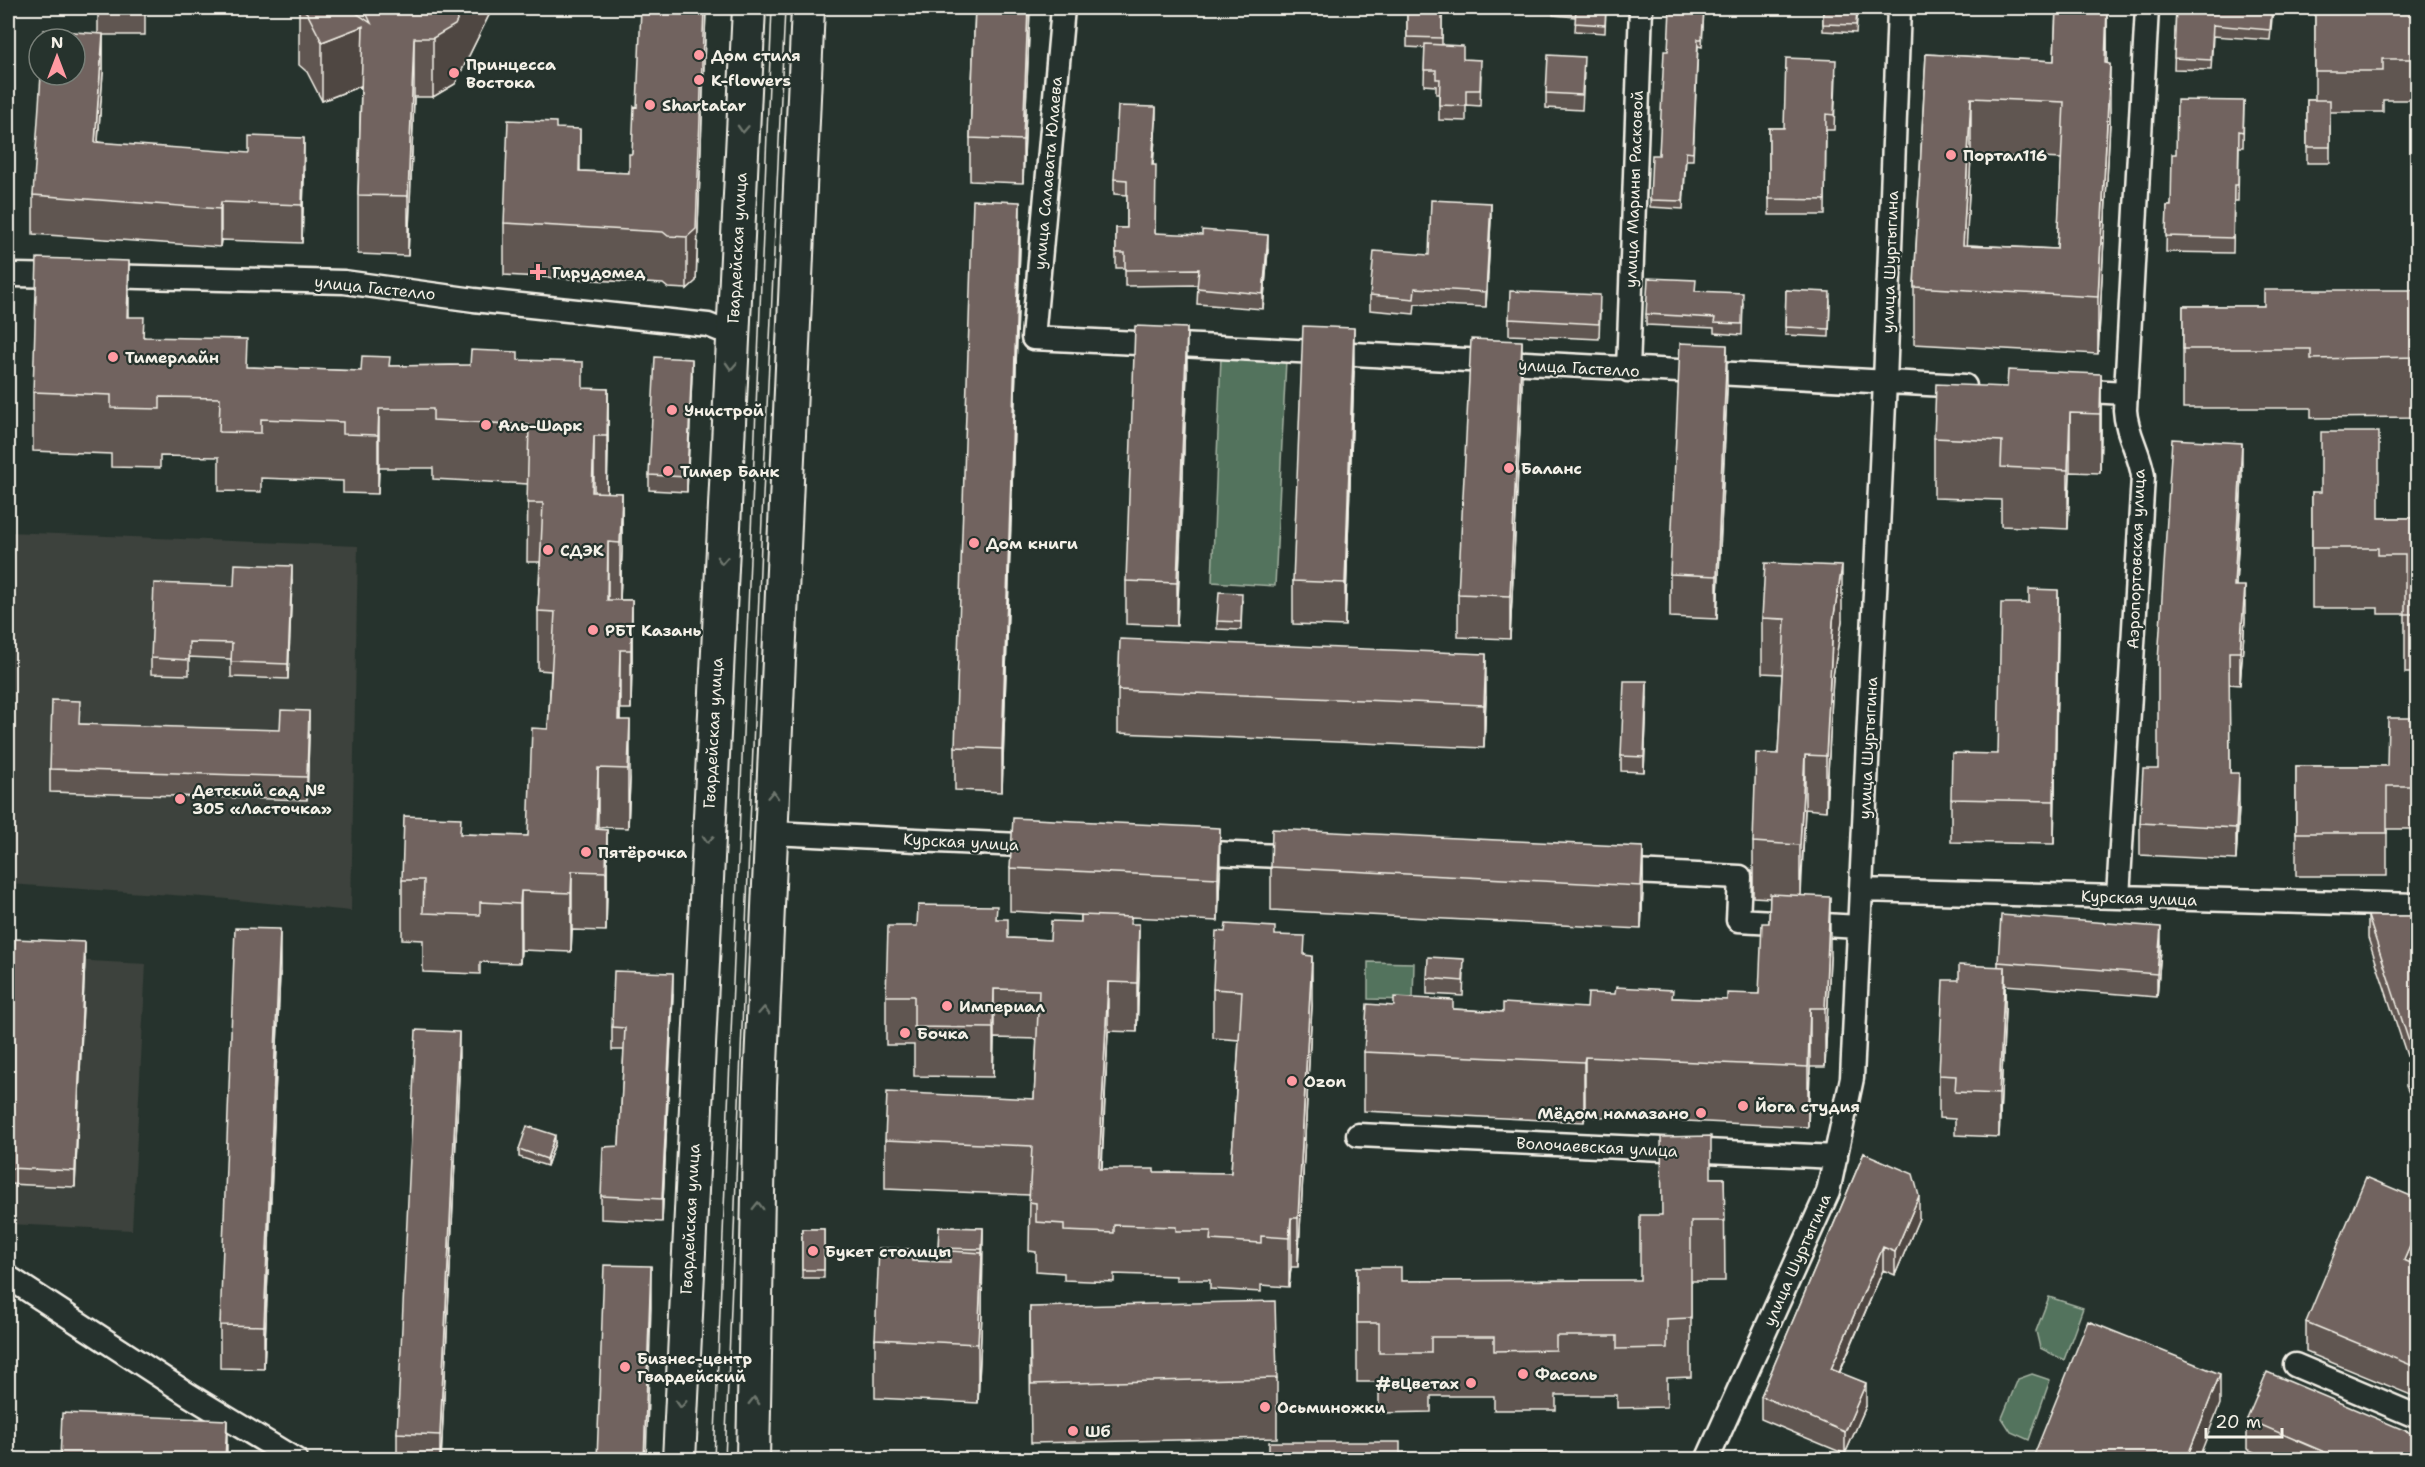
<svg xmlns="http://www.w3.org/2000/svg" width="2425" height="1467" font-family="'Shantell Sans',sans-serif">
<rect width="100%" height="100%" fill="#26332d"/>
<filter id="ink" filterUnits="userSpaceOnUse"><feTurbulence type="fractalNoise" baseFrequency=".0167" numOctaves="2"/><feDisplacementMap in="SourceGraphic" scale="12" xChannelSelector="R" yChannelSelector="G"/><feConvolveMatrix kernelMatrix="1 2 1 2 8 2 1 2 1" color-interpolation-filters="sRGB"/></filter>
<g filter="url(#ink)">
<path fill="#3c423c" d="M8 532 358 546 351 911 217 898 8 884Z
M17 957 146 964 132 1230 8 1224V1136Z"/>
<path fill="#53735d" stroke="#a4b2a2" stroke-width="1.5" d="M1221 357 1286 360 1275 586 1212 582Z
M1368 962 1414 963 1413 1000 1368 999Z
M2049 1297 2083 1308 2064 1360 2040 1348 2036 1331Z
M2032 1374 2050 1380 2029 1440 2011 1432 2002 1418 2018 1379Z"/>
<g fill="none" stroke-linecap="round" stroke-linejoin="round">
<defs>
<path id="minor" d="M1063 8 1033 338C1344 352 1655 372 1965 386
M14 275 67 276
M100 276 344 282 474 300 708 325 733 335
M1628 370 1641 8
M2070 390 2126 393
M772 833 1040 846
M1190 852 1301 857
M1612 871 1740 877 1738 920 1859 927
M1861 890 2418 905
M2118 897 2143 476C2140 453 2126 433 2125 410L2147 8
M1358 1135 1836 1157
M8 1277 189 1395 296 1460
M2295 1365 2418 1417
M1707 1460 1828 1192 1852 1078 1885 382 1899 8"/>
<path id="secondary" d="M679 1460 749 8
M753 1460 760 1087 808 8"/>
</defs>
<use href="#minor" stroke="#f4f1e8" stroke-width="27"/>
<use href="#secondary" stroke="#f4f1e8" stroke-width="36"/>
<use href="#minor" stroke="#26332d" stroke-width="22"/>
<use href="#secondary" stroke="#26332d" stroke-width="32"/>
<path stroke="#f4f1e8" stroke-width="1.5" d="M714 1460 772 8
M725 1460 762 518 785 8"/>
</g>
<path fill="#615651" stroke="#f4f1e8" stroke-width="1.5" fill-rule="evenodd" d="M98 8H145V35H103V72L98 142 304 176 302 243 221 240 220 247 33 234V195L98 34Z
M299 8H492V9L455 84 433 97H414L408 256 358 254V195L361 86 322 101 307 72 299 65Z
M706 8 696 281 687 289 668 288 663 284 504 275V223L556 128 580 171 629 173 632 154 637 107Z
M975 8H1030L1023 183 970 181V138Z
M1407 8H1454V9L1442 8V45L1463 59 1481 75 1480 106 1466 105V121L1439 120V94H1436V86L1424 85 1425 48 1407 47Z
M1553 8H1606L1605 33 1575 31 1576 17 1553 15Z
M1704 8 1702 47 1698 46 1693 160H1686L1683 209 1650 207V200L1659 155 1668 51Z
M1823 8H1858L1856 33 1823 31Z
M1955 8H2130H2107V63L2110 121 2098 354 1914 344V287L1926 54 2054 61 2056 8ZM1971 155 2062 159 2057 249 1966 245Z
M2176 8H2273L2270 40 2213 36 2211 70 2174 69Z
M2418 8V100H2383V112H2330V163H2307V100H2315V14H2338Z
M1584 73 1582 110 1546 108V93Z
M1836 75 1834 130H1826L1825 215H1769V128H1784Z
M2244 101 2243 147H2239L2238 201H2234L2233 253 2166 252 2167 206H2171L2176 154Z
M1156 122 1153 165 1155 233 1268 250 1263 309 1197 304 1198 285 1125 286V268H1116V228H1127V195L1114 194V179Z
M1491 219 1486 307 1415 304 1414 314 1370 310V295L1429 255Z
M1020 245 1002 792 955 790V747Z
M1786 290 1830 300 1829 337 1785 335Z
M2418 290V417L2311 418V408H2183V306H2264Z
M1695 291 1743 303 1742 335 1714 333V328L1646 325V314Z
M1600 311 1599 339 1509 335V319Z
M129 317 144 337 247 367 361 371 390 366 470 365 518 360 583 389H608V448L607 493H622V552L620 600H632V660L631 709H620V720L630 779 628 828 598 827V829L607 830V889L606 931 572 930 571 952 521 950 520 963 480 962V974L423 972V940L402 939V880L461 834 528 836 548 729 551 671 538 670V611L540 562H527L528 484 433 479V468H379L378 494 343 493V481L261 478V492L219 491V457L160 456V468L111 467V454L33 451V392Z
M1187 371 1177 626 1126 624V581Z
M1354 371 1345 626 1293 624V581Z
M692 374 687 492 649 490V475Z
M2101 374V433L2100 473 2070 472 2068 529 2001 526V500L1934 498V438L2007 387Z
M1522 384 1510 639 1458 637V594Z
M1727 388 1717 619 1670 617V574Z
M2242 476 2236 586 2245 619 2240 685 2229 684 2230 773 2239 806 2236 860 2140 855V823L2158 769Z
M2312 492 2379 518H2418V673H2405V614H2378V608H2312Z
M292 581 288 679 231 677V659L189 657V675L151 674V658L234 586Z
M1242 601 1241 630 1217 629V621Z
M2029 603 2058 632 2054 844 1951 842V799L1998 754Z
M1762 618 1842 621 1833 676 1826 811 1805 809 1801 896 1830 957 1825 1067H1810L1808 1127 1585 1116 1584 1122 1364 1111V1052L1453 1009 1503 1012 1587 1008 1673 998 1727 1000 1759 994 1769 923 1770 898 1753 897V842L1778 754 1782 674 1762 673Z
M1118 690 1486 697 1484 748 1118 733Z
M1647 697 1644 772 1621 771V756Z
M2418 718V829H2387V876H2296V766H2387Z
M80 724 309 734 307 800 50 792V769Z
M1643 847V890L1641 929 1271 910V867Z
M1010 868 1220 871 1218 921 1131 917V924L1139 973 1137 1032 1108 1031 1102 1169 1154 1172 1231 1173 1239 1040 1213 1038V989L1275 935 1305 955 1312 1005 1298 1267H1291L1289 1287 1261 1285V1292L1210 1289V1280H1176V1276L1114 1274V1282L1064 1280V1273L1036 1271V1252L1029 1251 1030 1195 885 1189V1140L1034 1099 1037 1039 994 1038 993 1077 914 1076V1045H886V996L917 926 997 919 1008 938 1050 940 1081 922V915L1010 911Z
M2368 916H2418V1114L2406 1086V1063L2409 1062 2368 938Z
M2161 949 2157 997 2005 985V1010L1999 1137 1955 1135V1119L1939 1118V1075L1959 980 1998 967V962Z
M85 958 75 1187 8 1184V1104Z
M280 972 264 1369 220 1368V1325Z
M1464 974 1463 996 1427 994V978Z
M673 995 662 1222 601 1219V1196L619 1146 624 1050H612V1027Z
M459 1075 441 1460H397V1433Z
M555 1143 547 1166 519 1157V1149Z
M1864 1153 1919 1218 1895 1275 1883 1270 1840 1372 1866 1406 1845 1454 1761 1419V1396Z
M1711 1178H1724L1725 1281H1691V1377L1667 1378V1407L1617 1408V1395H1556V1410H1494V1396H1431V1412L1379 1413V1382H1357V1267L1401 1281 1640 1280 1661 1215Z
M2418 1199V1257L2414 1265 2418 1266V1398L2306 1352V1322Z
M939 1227 983 1228 982 1312 978 1403 875 1398V1339L912 1261 938 1262Z
M802 1229H824V1278H802Z
M1030 1307 1277 1378V1438L1031 1443 1030 1366Z
M2247 1419 2418 1460H2273L2247 1449Z"/>
<path fill="#4f4642" stroke="#f4f1e8" stroke-width="1.5" d="M463 8H492V9L455 84 433 97V38Z
M704 8H706L696 281 687 289V237Z
M1028 8H1030L1023 183V140Z
M2107 8V61L2105 120V63Z
M363 26V85L322 101V42Z
M103 34V72L95 180V142Z
M414 38V97L408 256V196Z
M2110 64V121L2098 354V297Z
M1971 98V155L1964 290 1963 245Z
M1156 107V122L1152 180V165Z
M580 129V181L579 171Z
M304 138V176L302 243V205Z
M221 202V240L220 247V209Z
M1020 202V245L1002 792V749Z
M1491 203V219L1486 307V292Z
M1268 235V250L1263 309V294Z
M129 261V320L127 317Z
M1187 328V371L1177 626V583Z
M1354 328V371L1345 626V583Z
M1522 341V384L1510 639V596Z
M1727 345V388L1717 619V576Z
M692 359V374L687 492V477Z
M2101 374V433L2100 473V414Z
M608 389V448L607 495V436Z
M379 409V468L378 494V435Z
M2070 413V472L2068 529V470Z
M594 436V495L592 492Z
M2242 443V476L2234 618V586Z
M622 493V552L620 602V543Z
M608 542V602L607 600Z
M292 566V581L288 679V664Z
M1842 566V621L1833 676 1826 811V756L1833 621Z
M2245 586V619L2240 685V652Z
M2058 590V632L2054 844V801Z
M632 600V660L631 709V650Z
M620 650V709L618 768V720Z
M1486 654V697L1484 748V705Z
M1647 681V697L1644 772V757Z
M309 711V734L307 800V777Z
M630 720V779L628 828V769Z
M1805 755V809L1800 899V845Z
M598 768V827L596 872V829Z
M2239 773V806L2236 860V828Z
M1220 828V871L1218 921V878Z
M607 830V889L606 931V872Z
M1643 847V890L1641 929V886Z
M572 871V930L571 952V893Z
M521 891V950L520 963V904Z
M1830 897V957L1825 1067V1008Z
M1139 924V973L1137 1032V983Z
M2161 927V949L2157 997V974Z
M280 929V972L264 1369V1326Z
M85 942V958L75 1187V1171Z
M1312 956V1005L1298 1267V1218Z
M2005 967V1010L1999 1137V1094Z
M673 973V995L662 1222V1199Z
M1108 982V1031L1099 1218V1169Z
M994 989V1038L993 1077V1028Z
M1810 1008V1067L1808 1127V1067Z
M459 1032V1075L441 1460H440V1435Z
M1585 1057V1116L1584 1122V1062Z
M555 1135V1143L547 1166V1159Z
M1919 1196V1218L1895 1275V1252Z
M1291 1218V1267L1289 1287V1238Z
M983 1228 982 1312 978 1403V1344Z
M2418 1228V1257L2404 1290V1260Z
M1883 1247V1270L1831 1391V1369Z
M651 1266V1309L646 1460H644Z
M2220 1374V1404L2198 1460H2186Z
M1866 1383V1406L1845 1454V1432Z
M227 1420V1460H225Z"/>
<path fill="#71645e" stroke="#f4f1e8" stroke-width="1.5" fill-rule="evenodd" d="M301 8H349L371 23 364 8H463L455 25 433 38H414L408 196 358 195 363 26 322 42 307 13Z
M641 8H704L696 229 687 237 668 236 663 232 504 223 508 120 556 122V128L580 129 579 171 629 173V154H632L634 106 637 107Z
M975 8H1028L1023 140 970 138Z
M1407 8H1442V38L1407 37Z
M1553 8H1606L1605 25 1575 23 1576 9Z
M1670 8H1704L1702 39H1698L1693 153 1686 152 1683 201 1650 200 1652 155H1659L1664 51H1668Z
M1823 8H1857L1856 25 1823 24Z
M2056 8H2107L2105 63 2110 64 2098 297 1914 287 1926 54 2054 61ZM1971 98 2064 102 2057 249 1963 245Z
M2176 8H2272L2270 30 2213 25 2211 60 2174 58Z
M2338 8H2418V59H2383V71H2315V14H2338Z
M44 30 103 34 95 142 249 153V136L304 138 302 205 221 202 220 209 33 195 41 75H75V39H44Z
M1425 44 1463 46V59L1481 60 1480 90H1466V106L1439 105 1440 79H1436V70H1424Z
M1548 55 1584 57 1582 95 1546 93Z
M1786 58 1836 60 1834 115 1826 114 1825 200 1769 199V128H1784Z
M2177 100 2244 101 2243 132 2239 131 2238 185H2234L2233 238 2166 236 2167 206H2171L2172 154H2176Z
M2307 100H2330V147H2307Z
M1118 106 1156 107 1152 165H1156L1155 233 1202 235V230L1268 235 1263 294 1197 288 1199 269 1125 270V253H1116V228H1127V180L1114 179Z
M973 200 1020 202 1002 749 955 747Z
M1431 200 1491 203 1486 292 1415 288 1414 299 1370 295 1374 251 1429 255Z
M37 258 129 261 127 317H144L143 337 247 339 246 367 361 371 362 356 390 357 389 366 470 365 471 350 518 352V360L583 362V388L608 389 607 436H594L592 492 622 493 620 543 608 542 607 600H632L631 650H620L618 720H630L628 769 598 768 596 829 607 830 606 872 572 871 571 893 521 891 520 904 480 902V915L423 913 424 880H402L404 816 461 818 460 834 528 836 532 728 548 729 555 612 538 611 543 503H527L529 425 433 420V409H379L378 435 343 434V422L261 419V433L219 432 220 398 160 397V409L111 408V395L33 392Z
M1648 278 1696 280 1695 291 1743 293 1742 324 1714 323 1715 318 1646 314Z
M1786 290 1830 292 1829 329 1785 327Z
M2264 290H2418V357L2311 359V349H2183V306H2264Z
M1510 291 1600 295 1599 324 1509 319Z
M1135 326 1187 328 1177 583 1126 581Z
M1303 326 1354 328 1345 583 1293 581Z
M1471 339 1522 341 1510 596 1458 594Z
M1680 343 1727 345 1717 576 1670 574Z
M655 357 692 359 687 477 649 475Z
M2008 370 2101 374 2100 414 2070 413 2068 470 2001 467 2002 441 1934 438 1936 384 2007 387Z
M2321 432H2379V518H2418V614H2405V555H2378V548H2312V492H2321Z
M2172 439 2242 443 2234 586H2245L2240 652H2229L2230 773H2239L2236 828 2140 823 2143 769H2158V661Z
M1765 563 1842 566 1833 621 1826 756 1805 755 1800 845 1753 842 1756 753 1778 754 1785 619 1762 618Z
M235 564 292 566 288 664 231 662 232 643 189 642V660L151 658 154 583 234 586Z
M2029 589 2058 590 2054 801 1951 799 1952 753 1998 754 2001 603H2029Z
M1219 592 1242 593 1241 622 1217 621Z
M1120 639 1486 654 1484 705 1118 690Z
M1624 681H1647L1644 757 1621 756Z
M52 700 80 701 79 724 280 730 281 710 309 711 307 777 50 769Z
M2388 718H2418V786H2387V833H2296V766H2387Z
M1013 818 1220 828 1218 878 1010 868Z
M1272 829 1643 847 1641 886 1271 867Z
M1770 894 1830 897 1825 1008H1810L1808 1067 1585 1057 1584 1062 1364 1052 1367 1004 1394 1006V997L1453 1000V1009L1503 1012V1003L1587 1008 1588 993 1615 994 1616 987 1673 990 1672 998 1727 1000V993L1759 994 1762 923H1769Z
M918 905 997 906 996 919H1008V938L1050 940 1051 921 1081 922V915L1131 917 1130 924H1139L1137 983 1108 982 1099 1169H1154V1172L1231 1173 1242 991 1213 989 1216 931 1225 932 1226 924 1275 927V935L1305 936 1304 955 1312 956 1298 1218H1291L1289 1238 1261 1236V1243L1210 1240 1211 1231H1176V1227L1114 1225V1233L1064 1231V1224L1036 1222V1203L1029 1202 1032 1146 885 1140 887 1092 1034 1099 1039 990 994 989 993 1028 914 1027V996H886L888 926H917Z
M2001 915 2161 927 2157 974 1998 962Z
M2368 916H2418V1092L2406 1063 2415 1060Z
M235 928 280 929 264 1326 220 1325Z
M15 939 85 942 75 1171 8 1168V1104Z
M1428 957 1464 959 1463 981 1427 978Z
M1959 965 2005 967 1999 1094 1955 1092 1956 1076 1939 1075 1943 980H1959Z
M614 971 673 973 662 1199 601 1196 603 1147 619 1146 625 1028 612 1027Z
M416 1030 459 1032 440 1435 397 1433Z
M527 1126 555 1135 547 1159 519 1149Z
M1711 1136V1178H1724L1725 1221H1691V1318L1667 1319V1348L1617 1349V1336H1556V1350L1494 1351V1337H1431V1353H1379V1323H1357V1267H1401V1281L1640 1280V1215H1662L1661 1137Z
M1864 1153 1913 1174 1919 1196 1895 1252 1883 1247 1831 1369 1866 1383 1845 1432 1761 1396Z
M2366 1177 2418 1199V1228L2404 1260 2418 1266V1368L2306 1322Z
M939 1227 983 1228 982 1249 938 1248Z
M802 1229H824V1270H802Z
M879 1248 912 1249V1261L950 1262V1251L982 1253 978 1344 875 1339Z
M604 1265 651 1266 644 1460H597Z
M1275 1301 1277 1378 1031 1384 1030 1307Z
M2088 1321 2220 1374 2186 1460H2032Z
M2267 1372 2418 1436V1460H2343L2247 1419Z
M62 1413 227 1420 225 1460H60Z
M1269 1442H1400V1453H1568V1460H1269Z
M987 1454V1460H935V1455Z"/>
<defs><path id="oneway-chevron" d="M-2-3.5L2.5 0L-2 3.5" fill="none" stroke-width="1.6" stroke-linecap="round" stroke-linejoin="round" transform="scale(1.5)"/></defs>
<g stroke="#6e766e">
<use href="#oneway-chevron" transform="translate(743 129) rotate(93)"/>
<use href="#oneway-chevron" transform="translate(731 366) rotate(93)"/>
<use href="#oneway-chevron" transform="translate(722 560) rotate(93)"/>
<use href="#oneway-chevron" transform="translate(773 795) rotate(-87)"/>
<use href="#oneway-chevron" transform="translate(708 839) rotate(93)"/>
<use href="#oneway-chevron" transform="translate(764 1011) rotate(-87)"/>
<use href="#oneway-chevron" transform="translate(758 1206) rotate(-89)"/>
<use href="#oneway-chevron" transform="translate(754 1401) rotate(-89)"/>
<use href="#oneway-chevron" transform="translate(681 1404) rotate(92)"/>
</g>
</g>
<g fill="#ff9aa2" stroke="#26332d" stroke-width="2">
<circle cx="699" cy="55" r="6"/>
<circle cx="454" cy="73" r="6"/>
<circle cx="699" cy="80" r="6"/>
<circle cx="650" cy="105" r="6"/>
<circle cx="1951" cy="155" r="6"/>
<path d="M535 263h6v6h6v6h-6v6h-6v-6h-6v-6h6z"/>
<circle cx="113" cy="357" r="6"/>
<circle cx="672" cy="410" r="6"/>
<circle cx="486" cy="425" r="6"/>
<circle cx="1509" cy="468" r="6"/>
<circle cx="668" cy="471" r="6"/>
<circle cx="974" cy="543" r="6"/>
<circle cx="548" cy="550" r="6"/>
<circle cx="593" cy="630" r="6"/>
<circle cx="180" cy="799" r="6"/>
<circle cx="586" cy="852" r="6"/>
<circle cx="947" cy="1006" r="6"/>
<circle cx="905" cy="1033" r="6"/>
<circle cx="1292" cy="1081" r="6"/>
<circle cx="1743" cy="1106" r="6"/>
<circle cx="1701" cy="1113" r="6"/>
<circle cx="813" cy="1251" r="6"/>
<circle cx="625" cy="1367" r="6"/>
<circle cx="1523" cy="1374" r="6"/>
<circle cx="1471" cy="1383" r="6"/>
<circle cx="1265" cy="1407" r="6"/>
<circle cx="1073" cy="1431" r="6"/>
</g>
<g text-anchor="middle" dominant-baseline="central" stroke-width="4.5" stroke-linejoin="round" paint-order="stroke">
<g font-size="16" font-weight="bold" fill="#f4f1e8" stroke="#26332d" text-anchor="start">
<text x="711" y="55">Дом стиля</text>
<text x="466" y="64">Принцесса<tspan x="466" dy="18">Востока</tspan></text>
<text x="711" y="80">K-flowers</text>
<text x="662" y="105">Shartatar</text>
<text x="1963" y="155">Портал116</text>
<text x="552" y="272">Гирудомед</text>
<text x="125" y="357">Тимерлайн</text>
<text x="684" y="410">Унистрой</text>
<text x="498" y="425">Аль-Шарк</text>
<text x="1521" y="468">Баланс</text>
<text x="680" y="471">Тимер Банк</text>
<text x="986" y="543">Дом книги</text>
<text x="560" y="550">СДЭК</text>
<text x="605" y="630">РБТ Казань</text>
<text x="192" y="790">Детский сад №<tspan x="192" dy="18">305 «Ласточка»</tspan></text>
<text x="598" y="852">Пятёрочка</text>
<text x="959" y="1006">Империал</text>
<text x="917" y="1033">Бочка</text>
<text x="1304" y="1081">Ozon</text>
<text x="1755" y="1106">Йога студия</text>
<text x="1689" y="1113" text-anchor="end">Мёдом намазано</text>
<text x="825" y="1251">Букет столицы</text>
<text x="637" y="1358">Бизнес-центр<tspan x="637" dy="18">Гвардейский</tspan></text>
<text x="1535" y="1374">Фасоль</text>
<text x="1459" y="1383" text-anchor="end">#вЦветах</text>
<text x="1277" y="1407">Осьминожки</text>
<text x="1085" y="1431">Шб</text>
</g>
<g font-size="16" fill="#f4f1e8" stroke="#26332d">
<text transform="translate(1048 173) rotate(-85)">улица Салавата Юлаева</text>
<text transform="translate(1634 189) rotate(-88)">улица Марины Расковой</text>
<text transform="translate(737 248) rotate(-87)">Гвардейская улица</text>
<text transform="translate(1890 262) rotate(-88)">улица Шуртыгина</text>
<text transform="translate(375 288) rotate(6)">улица Гастелло</text>
<text transform="translate(1579 368) rotate(3)">улица Гастелло</text>
<text transform="translate(2136 559) rotate(-88)">Аэропортовская улица</text>
<text transform="translate(713 733) rotate(-87)">Гвардейская улица</text>
<text transform="translate(1868 748) rotate(-87)">улица Шуртыгина</text>
<text transform="translate(961 842) rotate(3)">Курская улица</text>
<text transform="translate(2139 898) rotate(2)">Курская улица</text>
<text transform="translate(1597 1147) rotate(3)">Волочаевская улица</text>
<text transform="translate(690 1219) rotate(-87)">Гвардейская улица</text>
<text transform="translate(1797 1260) rotate(-66)">улица Шуртыгина</text>
</g>
</g>
<rect width="2425" height="1467" fill="none" stroke="#26332d" stroke-width="30"/>
<rect x="15" y="15" width="2395" height="1437" fill="none" stroke="#f4f1e8" stroke-width="2" filter="url(#ink)"/>
<g transform="translate(57 57)"><circle r="28" fill="#26332d" stroke="#787f78" stroke-width="1.5"/>
<path d="M0-4.5L10 22L0 15L-10 22Z" fill="#ff9aa2"/>
<text y="-9" font-size="16" font-weight="bold" text-anchor="middle" fill="#f4f1e8">N</text>
</g>
<path d="M2206 1428v9h76v-9" fill="none" stroke="#f4f1e8" stroke-width="3"/>
<text x="2215" y="1428" font-size="18" fill="#f4f1e8" stroke="#26332d" stroke-width="4.5" paint-order="stroke">20 m</text>
</svg>
